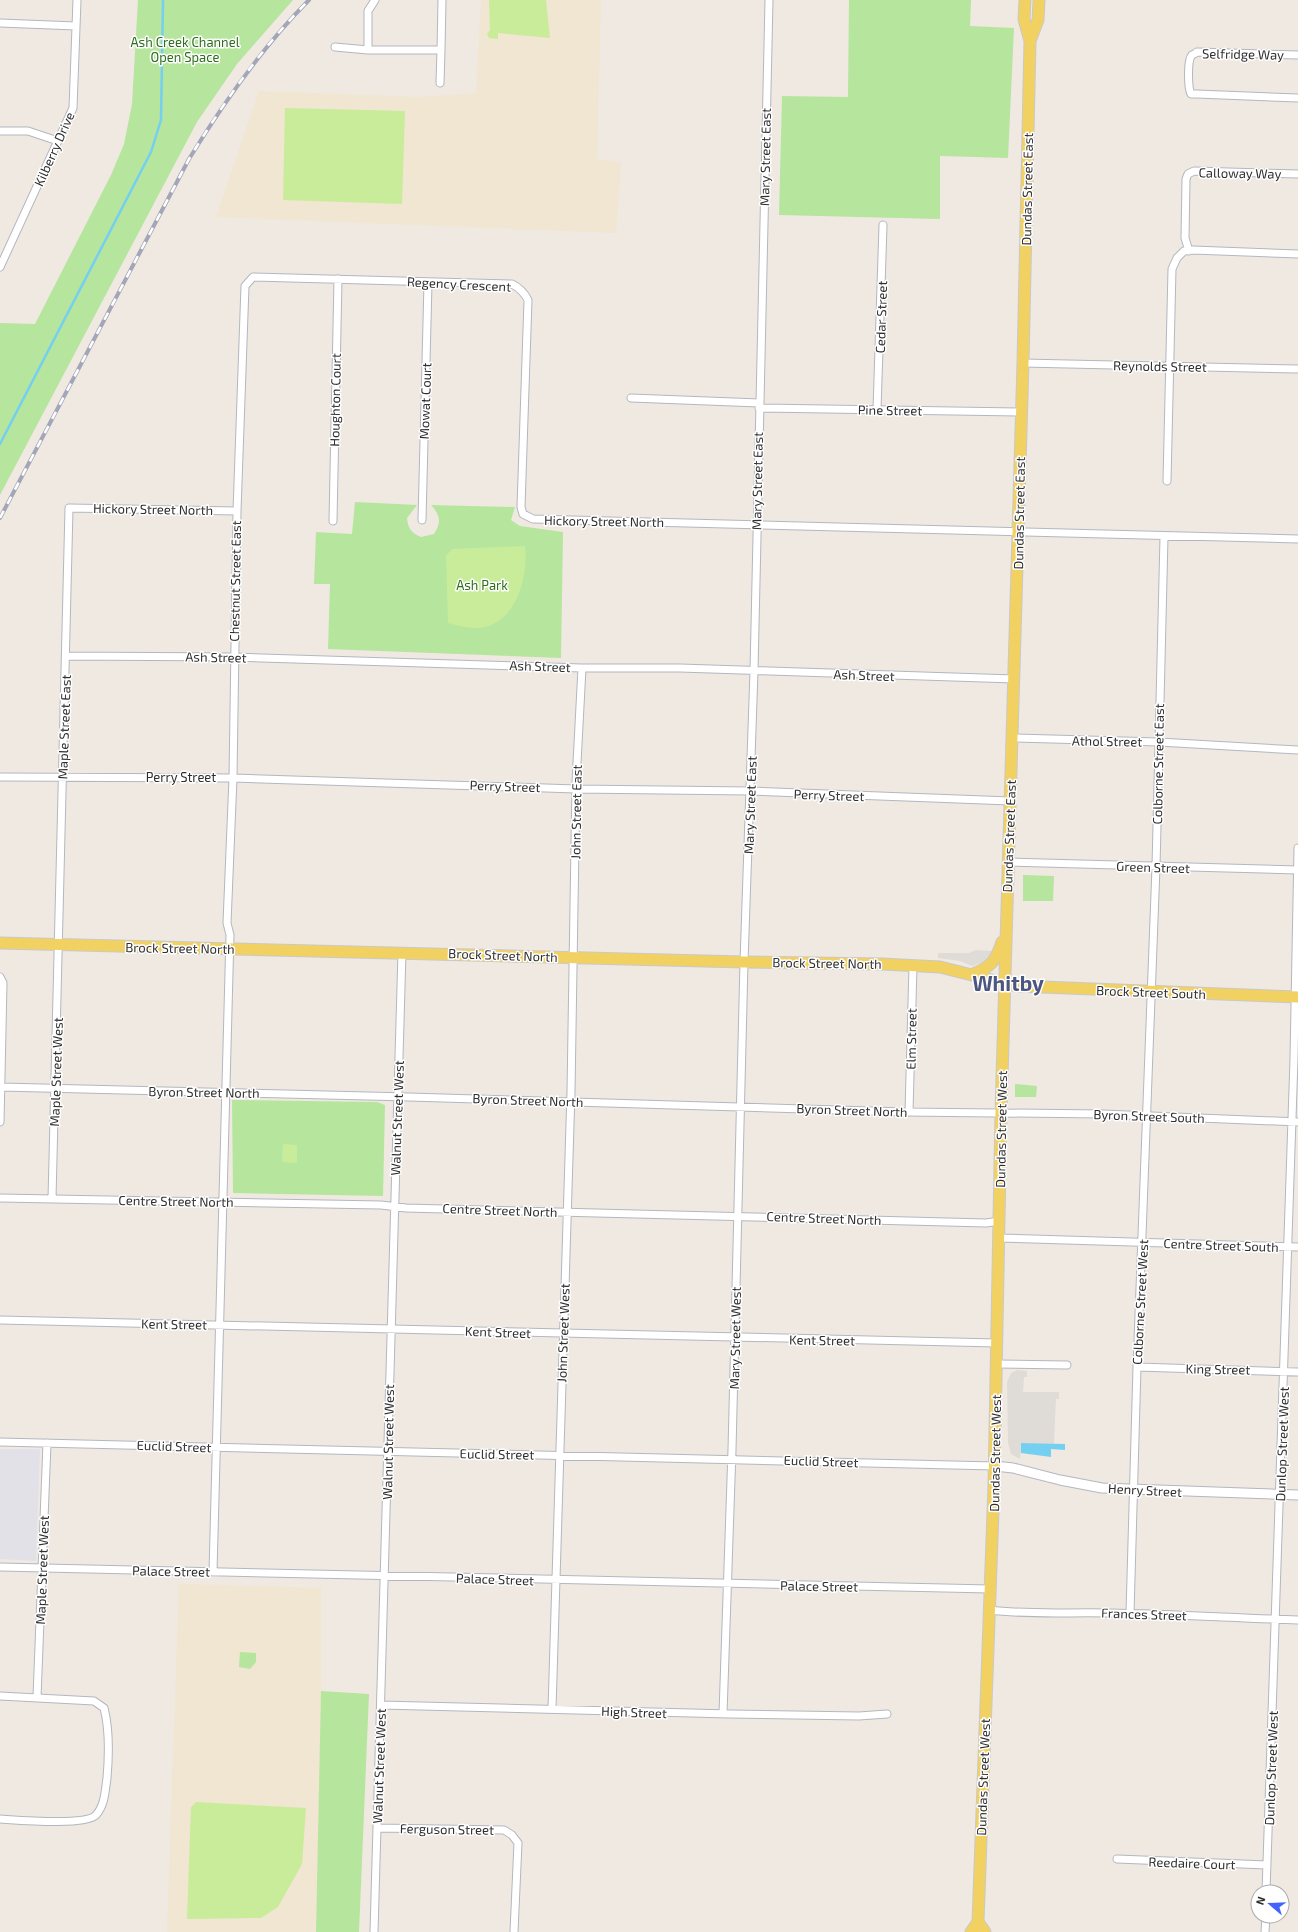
<svg xmlns="http://www.w3.org/2000/svg" width="1298" height="1932" font-family="'Exo 2',sans-serif">
<rect width="100%" height="100%" fill="#efe9e1"/>
<path fill="#e3e1e8" d="M0 1449H40L36 1561 0 1559Z"/>
<path fill="#f0e6d1" d="M481 0H601L597 159 621 162 616 233 216 217 259 91 419 97 476 93Z
M179 1584 321 1588V1691L316 1932H167Z"/>
<path fill="#b6e59e" d="M138 0H293L237 64 197 122 0 495V323L35 324 111 175 124 144 132 104Z
M849 0H971L970 26 1014 28 1008 158 940 156V219L779 215 782 96 848 97Z
M355 502 417 505 407 518C408 528 411 533 421 537L434 534C442 522 440 515 431 505L515 507 511 520 520 526 563 532 561 658 328 649 330 584H314L316 532 352 534Z
M1023 875 1054 876 1053 901H1023Z
M1015 1084 1037 1086 1036 1097H1015Z
M232 1100 377 1102 385 1105 383 1196 233 1193Z
M240 1652 256 1653V1662L250 1669 239 1667Z
M321 1691 369 1694 359 1932H316Z"/>
<path fill="#c9ec9a" d="M489 0H546L550 38 498 33V39L489 38 487 34 490 30Z
M285 108 405 111 402 204 283 200Z
M525 546C529 578 515 627 476 628 466 628 457 625 448 623L446 556 452 549Z
M283 1144 297 1145V1163L282 1162Z
M196 1802 306 1808 302 1864 278 1907 261 1918 187 1919 191 1807Z"/>
<path fill="#dfdcd8" d="M976 950 994 951 987 961 972 966 960 961 938 958V953H969Z
M1017 1370 1027 1371V1377H1024L1023 1392H1059V1399H1056L1054 1444 1022 1443 1020 1459 1011 1454 1008 1443 1007 1382 1011 1373Z"/>
<path fill="#75cff0" d="M1021 1443 1065 1444V1450L1051 1449V1457L1021 1453Z"/>
<g fill="none" stroke-linecap="round" stroke-linejoin="round">
<path stroke="#75cff0" stroke-width="2.5" d="M0 444 151 152 161 120 163 0"/>
<defs>
<path id="minor" d="M375 0 368 11V50H441L442 0
M0 23 76 26
M335 47 368 50
M1298 55 1197 52C1197 53 1192 55 1192 55 1187 60 1188 88 1191 94H1197L1298 98
M440 83 441 50
M0 131H28L58 141
M1189 251 1185 238 1186 179 1188 174 1194 171 1298 174
M0 267 73 108 77 0
M1023 363 1298 369
M631 398 759 403
M759 408 1021 412
M877 410 883 225
M1167 481 1172 269 1177 258 1184 251 1193 250 1298 254
M422 520 428 283
M333 521 338 279
M66 656 234 657 582 668H680L1014 679
M1012 738 1159 742 1298 750
M0 777 233 778 576 789 750 791 1010 801
M1009 862 1298 870
M0 977 3 983 0 1122
M1 1087 409 1097 905 1112 1103 1114 1298 1122
M909 1112 913 966
M0 1198 381 1205 406 1208 986 1223 1000 1221
M52 1199 69 508 237 511
M999 1238 1298 1247
M0 1320 997 1343
M997 1364 1067 1365
M1137 1367 1298 1372
M0 1442 995 1466
M0 1567 990 1589
M213 1572 230 935 227 923 233 778 237 511 245 286 253 277 512 284C520 288 524 292 528 300L521 507 523 514 533 519 1298 539
M990 1610C1028 1615 1069 1612 1109 1613 1172 1614 1235 1618 1298 1620
M1130 1613 1137 1367 1156 867 1164 537
M0 1696 94 1701 104 1708C110 1731 109 1755 107 1778 105 1791 105 1805 96 1815 86 1826 17 1820 0 1819
M37 1697 47 1443
M381 1705 730 1714 859 1716 887 1714
M552 1709 571 1092 576 782 582 668
M723 1714 732 1450 744 962 754 671 769 0
M377 1828 504 1830 512 1835 518 1843 514 1932
M1117 1859 1267 1865
M1266 1892 1294 1059 1298 848
M374 1932 402 952
M1265 1932 1266 1916"/>
<path id="secondary" d="M995 1466 1013 1468 1060 1480 1102 1488 1298 1495"/>
<path id="primary" d="M1030 41 1038 20 1039 0
M0 943 744 962 882 964 940 967 1016 986 1298 997
M973 974C991 967 996 961 1002 942
M978 1922 985 1932
M971 1932 978 1922 994 1485 1001 1112 1023 363 1030 41 1024 19 1025 0"/>
</defs>
<use href="#minor" stroke="#b4b7c1" stroke-width="9"/>
<use href="#secondary" stroke="#b4b7c1" stroke-width="11"/>
<use href="#primary" stroke="#c9c9c9" stroke-width="13"/>
<use href="#minor" stroke="#fff" stroke-width="7"/>
<use href="#secondary" stroke="#fff" stroke-width="9"/>
<use href="#primary" stroke="#f2d163" stroke-width="11"/>
<defs>
<path id="rail" d="M0 518 189 159C224 102 262 47 309 0"/>
</defs>
<use href="#rail" stroke="#a3a6b8" stroke-width="4"/>
<use href="#rail" stroke="#fff" stroke-width="2.5" stroke-dasharray="8" stroke-linecap="butt"/>
</g>
<g text-anchor="middle" dominant-baseline="central" stroke-width="3" stroke-linejoin="round" paint-order="stroke">
<g font-size="13" fill="#2c6e1b" stroke="#fff">
<text x="185" y="42">Ash Creek Channel<tspan x="185" dy="15">Open Space</tspan></text>
<text x="482" y="585">Ash Park</text>
</g>
<g font-size="13" fill="#2e2e2e" stroke="#fff">
<text transform="translate(1243 54) rotate(1)">Selfridge Way</text>
<text transform="translate(54 149) rotate(-66)">Kilberry Drive</text>
<text transform="translate(765 157) rotate(-89)">Mary Street East</text>
<text transform="translate(1240 173) rotate(1)">Calloway Way</text>
<text transform="translate(1027 189) rotate(-89)">Dundas Street East</text>
<text transform="translate(459 284) rotate(3)">Regency Crescent</text>
<text transform="translate(881 317) rotate(-88)">Cedar Street</text>
<text transform="translate(1160 366) rotate(1)">Reynolds Street</text>
<text transform="translate(335 400) rotate(-89)">Houghton Court</text>
<text transform="translate(425 401) rotate(-88)">Mowat Court</text>
<text transform="translate(890 410) rotate(1)">Pine Street</text>
<text transform="translate(757 481) rotate(-89)">Mary Street East</text>
<text transform="translate(153 509) rotate(1)">Hickory Street North</text>
<text transform="translate(1019 513) rotate(-89)">Dundas Street East</text>
<text transform="translate(604 521) rotate(1)">Hickory Street North</text>
<text transform="translate(235 581) rotate(-89)">Chestnut Street East</text>
<text transform="translate(216 657) rotate(1)">Ash Street</text>
<text transform="translate(540 666) rotate(2)">Ash Street</text>
<text transform="translate(864 675) rotate(2)">Ash Street</text>
<text transform="translate(64 727) rotate(-88)">Maple Street East</text>
<text transform="translate(1107 741) rotate(1)">Athol Street</text>
<text transform="translate(1158 764) rotate(-89)">Colborne Street East</text>
<text x="181" y="777">Perry Street</text>
<text transform="translate(505 786) rotate(2)">Perry Street</text>
<text transform="translate(829 795) rotate(2)">Perry Street</text>
<text transform="translate(750 805) rotate(-88)">Mary Street East</text>
<text transform="translate(576 812) rotate(-89)">John Street East</text>
<text transform="translate(1009 836) rotate(-88)">Dundas Street East</text>
<text transform="translate(1153 867) rotate(2)">Green Street</text>
<text transform="translate(180 948) rotate(1)">Brock Street North</text>
<text transform="translate(503 955) rotate(2)">Brock Street North</text>
<text transform="translate(827 963) rotate(1)">Brock Street North</text>
<text transform="translate(1151 992) rotate(2)">Brock Street South</text>
<text transform="translate(911 1039) rotate(-89)">Elm Street</text>
<text transform="translate(56 1072) rotate(-88)">Maple Street West</text>
<text transform="translate(204 1092) rotate(1)">Byron Street North</text>
<text transform="translate(528 1100) rotate(2)">Byron Street North</text>
<text transform="translate(852 1110) rotate(2)">Byron Street North</text>
<text transform="translate(1149 1116) rotate(2)">Byron Street South</text>
<text transform="translate(397 1118) rotate(-88)">Walnut Street West</text>
<text transform="translate(1001 1129) rotate(-89)">Dundas Street West</text>
<text transform="translate(176 1201) rotate(1)">Centre Street North</text>
<text transform="translate(500 1210) rotate(2)">Centre Street North</text>
<text transform="translate(824 1218) rotate(2)">Centre Street North</text>
<text transform="translate(1221 1245) rotate(2)">Centre Street South</text>
<text transform="translate(1140 1302) rotate(-87)">Colborne Street West</text>
<text transform="translate(174 1324) rotate(1)">Kent Street</text>
<text transform="translate(498 1332) rotate(2)">Kent Street</text>
<text transform="translate(563 1333) rotate(-88)">John Street West</text>
<text transform="translate(735 1338) rotate(-89)">Mary Street West</text>
<text transform="translate(822 1340) rotate(1)">Kent Street</text>
<text transform="translate(1218 1369) rotate(1)">King Street</text>
<text transform="translate(388 1442) rotate(-89)">Walnut Street West</text>
<text transform="translate(1282 1444) rotate(-88)">Dunlop Street West</text>
<text transform="translate(174 1446) rotate(2)">Euclid Street</text>
<text transform="translate(995 1453) rotate(-89)">Dundas Street West</text>
<text transform="translate(497 1454) rotate(1)">Euclid Street</text>
<text transform="translate(821 1461) rotate(2)">Euclid Street</text>
<text transform="translate(1145 1490) rotate(3)">Henry Street</text>
<text transform="translate(42 1570) rotate(-88)">Maple Street West</text>
<text transform="translate(171 1571) rotate(1)">Palace Street</text>
<text transform="translate(495 1579) rotate(2)">Palace Street</text>
<text transform="translate(819 1586) rotate(1)">Palace Street</text>
<text transform="translate(1144 1614) rotate(2)">Frances Street</text>
<text transform="translate(634 1712) rotate(2)">High Street</text>
<text transform="translate(379 1766) rotate(-88)">Walnut Street West</text>
<text transform="translate(1271 1768) rotate(-88)">Dunlop Street West</text>
<text transform="translate(983 1777) rotate(-88)">Dundas Street West</text>
<text transform="translate(447 1829) rotate(1)">Ferguson Street</text>
<text transform="translate(1192 1863) rotate(2)">Reedaire Court</text>
</g>
<g font-size="21" font-weight="bold" fill="#4d5680" stroke="#fff">
<text x="1008" y="982">Whitby</text>
</g>
</g>
<g transform="translate(1270 1904) rotate(289)"><circle r="19" fill="#ffffff" stroke="#ababab"/>
<path d="M0-3L7 15L0 10L-7 15Z" fill="#4264fb"/>
<text y="-6" font-size="11" font-weight="bold" text-anchor="middle" fill="#2e2e2e">N</text>
</g>
</svg>
